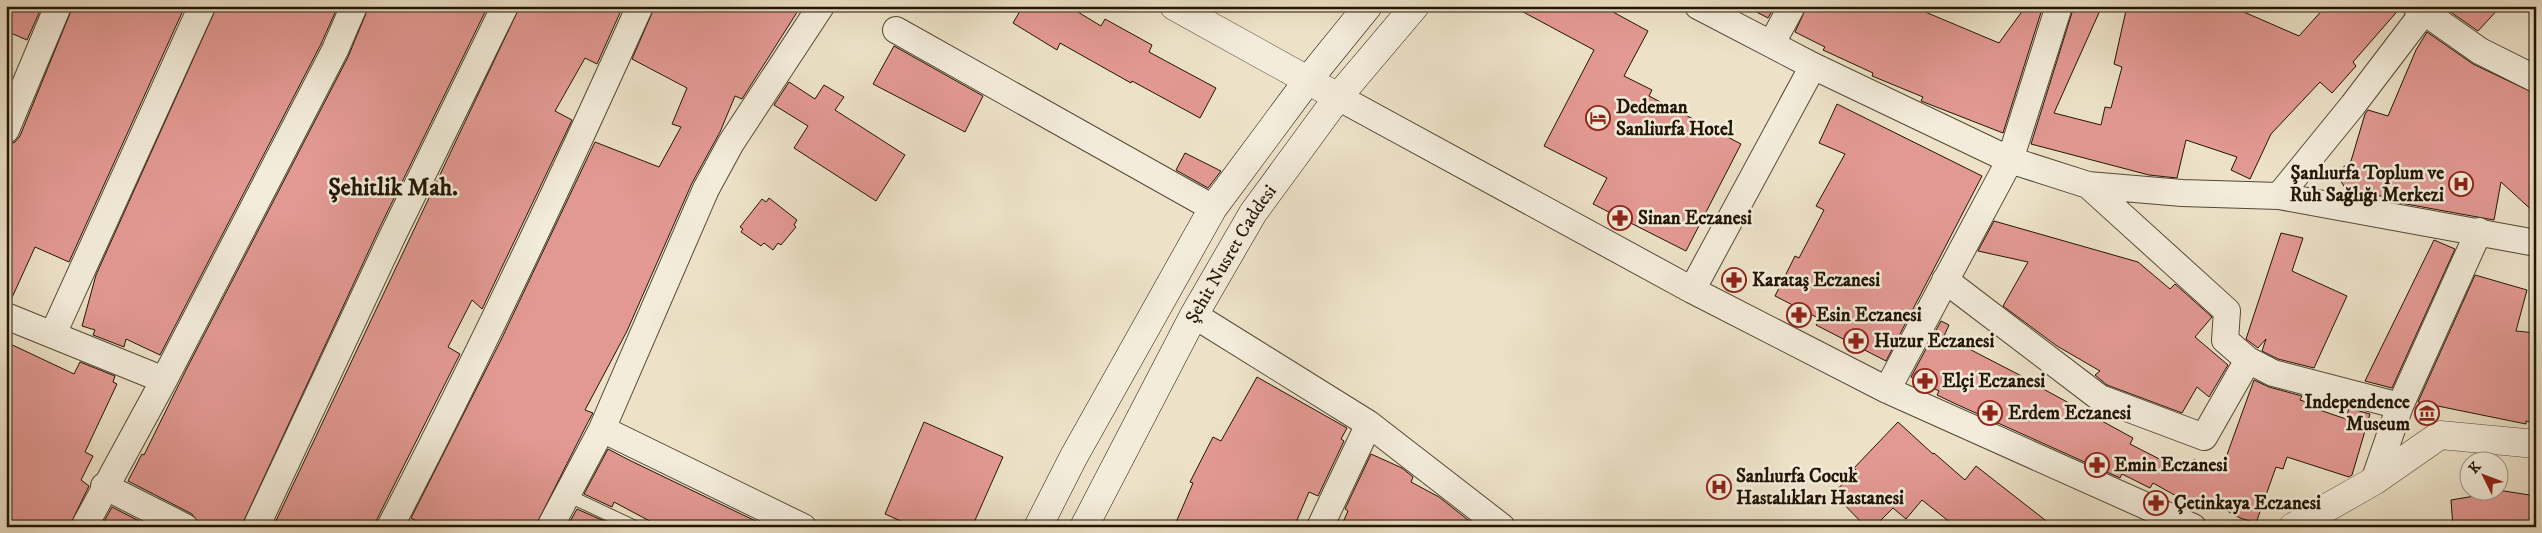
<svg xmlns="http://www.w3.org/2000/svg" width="2542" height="533" font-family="'IM FELL DW Pica',serif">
<rect width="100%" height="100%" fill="#ede2c8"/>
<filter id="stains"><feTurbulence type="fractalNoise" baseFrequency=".004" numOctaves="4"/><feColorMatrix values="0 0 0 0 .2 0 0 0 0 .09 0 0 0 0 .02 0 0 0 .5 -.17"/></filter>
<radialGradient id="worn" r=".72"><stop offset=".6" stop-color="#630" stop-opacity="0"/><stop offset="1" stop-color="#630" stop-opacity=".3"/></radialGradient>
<path fill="#e39993" stroke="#211504" d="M6 6H42L27 40 6 31Z
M73 6H185L69 262 35 247 10 302 6 301V146L15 142 20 136Z
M217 6H338L321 44 160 355 126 339 124 347 93 335 95 330 82 326 96 275Z
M369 6H488L378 231 241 527H206L199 524 192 514 128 481 142 454 144 455 187 368 348 57Z
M520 6H623L597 64 585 58 555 111 572 120 482 309 472 300 448 347 460 354 373 527H273Z
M655 6H801L742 99 735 96 720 132 692 183 627 331 585 410 593 413 588 422 535 527H428L411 518 501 340 595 142 659 167 681 127 672 124 687 88 632 59Z
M1023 6H1068L1101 26 1105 19 1152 45 1149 52 1216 88 1200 118 1132 81 1131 83 1060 43 1057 50 1013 23Z
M1512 6H1602L1648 31 1624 76 1652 90 1649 96 1741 144 1686 251 1593 204 1607 178 1544 146 1594 50Z
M1745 6H1775L1768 18Z
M1807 6H1911L1999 43 2026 6H2043L2003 133 1921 101 1923 97 1872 76 1873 73 1823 50 1825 47 1795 32Z
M2074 6H2102L2054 113 2101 125 2105 107 2111 108 2122 67 2114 64 2127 6H2230L2299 36 2326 6 2401 7 2353 62 2356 66 2332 93 2320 82 2271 134 2250 179 2231 170 2237 157 2186 140 2177 178 2149 175 2031 144Z
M2442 6H2501L2478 31Z
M2427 32 2473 64 2536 94V214L2501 182 2494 220 2384 200 2385 197 2345 188 2336 173 2351 161 2365 114 2368 110 2388 116 2416 50Z
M894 46 983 96 965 132 873 84Z
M789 82 815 99 824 85 844 97 835 110 905 155 876 201 794 148 808 126 774 105Z
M1837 104 1982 176 1886 361 1816 325 1820 319 1775 296 1795 256 1799 258 1824 210 1816 206 1845 154 1819 143Z
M1185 153 1221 171 1208 188 1176 170Z
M769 198 797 220 794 225 796 227 781 245 778 243 773 250 764 243 761 246 741 232 743 229 740 227 762 199 766 202Z
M1994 221 2138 262 2170 289 2175 284 2212 317 2195 337 2228 365 2209 397 2197 387 2182 413 2107 385 2095 375 2100 371 2057 346 2003 306 2028 262 1978 251Z
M2281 233 2303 238 2292 271 2347 296 2314 368 2278 359 2262 351 2266 339 2258 348 2246 339Z
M2434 240 2455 249 2392 388 2365 381Z
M2475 275 2527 290 2516 331 2536 333V423L2526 421V424L2418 402Z
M1941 321 1949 325 1944 336 2037 384 2036 385 2133 438 2130 444 2177 468 2179 464 2187 468 2194 459 2220 474 2254 380 2269 387 2302 396 2300 400 2306 402 2305 405 2346 419 2349 408 2370 414 2352 475 2349 477 2287 457 2283 469 2276 467 2256 523 2240 518 2200 496 2194 506 2153 483 2150 488 2122 474 2120 478 1958 405 1937 395 1939 391 1911 377Z
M6 342 74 374 80 362 115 376 113 382 117 384 85 452 93 456 81 480 89 486 69 527H6Z
M1257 377 1347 428 1341 439 1344 441 1318 496 1309 492 1294 527H1174L1193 483 1190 482 1213 437 1221 441Z
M924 422 1003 457 972 527H914L885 514Z
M1898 422 1933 454 1934 453 1965 480 1976 466 2054 527H1956L1922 500 1906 519 1893 508 1874 527H1866L1833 493 1857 471 1854 468Z
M608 449 629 460 768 527H661L614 502 612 507 584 494Z
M1371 454 1402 468 1413 477 1411 482 1439 497 1477 527H1341L1348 511 1345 509Z
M2504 491 2536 496V527H2453L2451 500Z
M112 507 151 527H101Z
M577 509 604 521 601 527H567Z"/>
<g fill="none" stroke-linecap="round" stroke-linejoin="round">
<defs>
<path id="service" d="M567 495 635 527"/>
<path id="minor" d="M1698 6 1813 66 2010 160 2088 185 2182 193 2279 196 2536 243
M2416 6 2480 51 2536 79
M896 30 1213 208
M1772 43 1792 6
M1338 97 1692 290 1887 390 2193 527
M6 130 58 6
M2088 185 2227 311 2225 340 2248 360 2273 373 2400 406
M2279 196 2353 105 2423 13
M1945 280 2100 398 2204 437 2248 360
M1692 290 1813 66
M1194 315 1369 424 1502 527
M6 316 164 380
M53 334 202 6
M1887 390 2010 160 2059 6
M602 429 803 527
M2374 481 2400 406 2479 231
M104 486 185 527
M84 527 164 380 335 50 354 6
M256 527 392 237 505 6
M390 527C479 356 561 182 640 6
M550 527 602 429 706 189 731 143 821 6
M1320 527 1369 424"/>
<path id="tertiary" d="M1174 6 1338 97
M2293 527 2374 481 2440 435 2536 444"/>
<g id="secondary">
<path d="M1038 527 1073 458 1213 208 1308 80 1368 6"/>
<path id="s1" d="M1084 527 1194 315 1253 213 1338 97 1415 6"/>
</g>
</defs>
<use href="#service" stroke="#544835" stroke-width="14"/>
<use href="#minor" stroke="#544835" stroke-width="28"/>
<use href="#tertiary" stroke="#544835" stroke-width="29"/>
<use href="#secondary" stroke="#211504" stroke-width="29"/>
<use href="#service" stroke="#f3ecdb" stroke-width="12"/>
<use href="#minor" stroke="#f3ecdb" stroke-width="26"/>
<use href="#tertiary" stroke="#f3ecdb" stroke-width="28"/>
<use href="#secondary" stroke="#f3ecdb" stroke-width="28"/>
</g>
<defs>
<symbol id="hotel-ring" viewBox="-11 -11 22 22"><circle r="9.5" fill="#f3ecdb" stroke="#8f2418" stroke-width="1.5"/><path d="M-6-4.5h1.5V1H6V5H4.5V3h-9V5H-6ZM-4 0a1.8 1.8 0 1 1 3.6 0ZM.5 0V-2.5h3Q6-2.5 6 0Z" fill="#8f2418"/></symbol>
<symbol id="hospital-ring" viewBox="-11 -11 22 22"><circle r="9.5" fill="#f3ecdb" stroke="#8f2418" stroke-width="1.5"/><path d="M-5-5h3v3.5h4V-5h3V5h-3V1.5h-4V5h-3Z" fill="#8f2418"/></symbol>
<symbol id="pharmacy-ring" viewBox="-11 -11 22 22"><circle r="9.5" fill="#f3ecdb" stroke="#8f2418" stroke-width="1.5"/><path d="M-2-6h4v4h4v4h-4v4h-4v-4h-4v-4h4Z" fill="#8f2418"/></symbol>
<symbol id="museum-ring" viewBox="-11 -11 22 22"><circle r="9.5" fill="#f3ecdb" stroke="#8f2418" stroke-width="1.5"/><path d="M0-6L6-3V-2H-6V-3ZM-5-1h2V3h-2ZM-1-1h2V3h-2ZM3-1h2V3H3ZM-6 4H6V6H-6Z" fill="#8f2418"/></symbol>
</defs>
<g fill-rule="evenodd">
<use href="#hotel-ring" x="1584" y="104" width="28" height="28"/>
<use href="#hospital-ring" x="2447" y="170" width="28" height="28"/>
<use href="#pharmacy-ring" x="1606" y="204" width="28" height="28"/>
<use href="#pharmacy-ring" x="1720" y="266" width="28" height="28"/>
<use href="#pharmacy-ring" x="1785" y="301" width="28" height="28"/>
<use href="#pharmacy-ring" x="1842" y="327" width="28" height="28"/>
<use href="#pharmacy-ring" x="1911" y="367" width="28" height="28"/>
<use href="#pharmacy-ring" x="1976" y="399" width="28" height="28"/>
<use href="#museum-ring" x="2413" y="399" width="28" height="28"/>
<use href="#pharmacy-ring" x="2083" y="451" width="28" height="28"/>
<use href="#hospital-ring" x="1705" y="473" width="28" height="28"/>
<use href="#pharmacy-ring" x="2142" y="489" width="28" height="28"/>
</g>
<g text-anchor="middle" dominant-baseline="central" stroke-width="5" stroke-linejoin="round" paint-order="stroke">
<g font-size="19" font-weight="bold" fill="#211504" stroke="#f3ecdb" text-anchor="start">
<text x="1616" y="107">Dedeman<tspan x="1616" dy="22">Sanliurfa Hotel</tspan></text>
<text x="2444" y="173" text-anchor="end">Şanlıurfa Toplum ve<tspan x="2444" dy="22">Ruh Sağlığı Merkezi</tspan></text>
<text x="1638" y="218">Sinan Eczanesi</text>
<text x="1752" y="280">Karataş Eczanesi</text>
<text x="1816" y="315">Esin Eczanesi</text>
<text x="1874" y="341">Huzur Eczanesi</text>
<text x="1942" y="381">Elçi Eczanesi</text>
<text x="2410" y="402" text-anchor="end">Independence<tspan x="2410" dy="22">Museum</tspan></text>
<text x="2008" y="413">Erdem Eczanesi</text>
<text x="2114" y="465">Emin Eczanesi</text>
<text x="1736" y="476">Sanlıurfa Cocuk<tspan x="1736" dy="22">Hastalıkları Hastanesi</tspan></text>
<text x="2174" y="503">Çetinkaya Eczanesi</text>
</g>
<g font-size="19" fill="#211504" stroke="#f3ecdb">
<text stroke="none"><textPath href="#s1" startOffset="310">Şehit Nusret Caddesi</textPath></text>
</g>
<g font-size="24" font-weight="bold" fill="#211504" stroke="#f3ecdb">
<text x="393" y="188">Şehitlik Mah.</text>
</g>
</g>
<rect width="2542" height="533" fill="none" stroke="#ede2c8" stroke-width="25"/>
<rect x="8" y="8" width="2527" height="518" fill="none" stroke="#211504" stroke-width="2.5"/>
<rect x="12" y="12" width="2517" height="508" fill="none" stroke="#211504"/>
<g transform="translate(2484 476) rotate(312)"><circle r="24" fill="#f3ecdb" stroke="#9f9685"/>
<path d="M0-4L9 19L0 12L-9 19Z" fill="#8f2418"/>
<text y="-8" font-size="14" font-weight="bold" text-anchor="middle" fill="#211504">K</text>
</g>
<rect width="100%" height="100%" filter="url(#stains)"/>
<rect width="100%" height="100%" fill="url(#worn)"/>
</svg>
